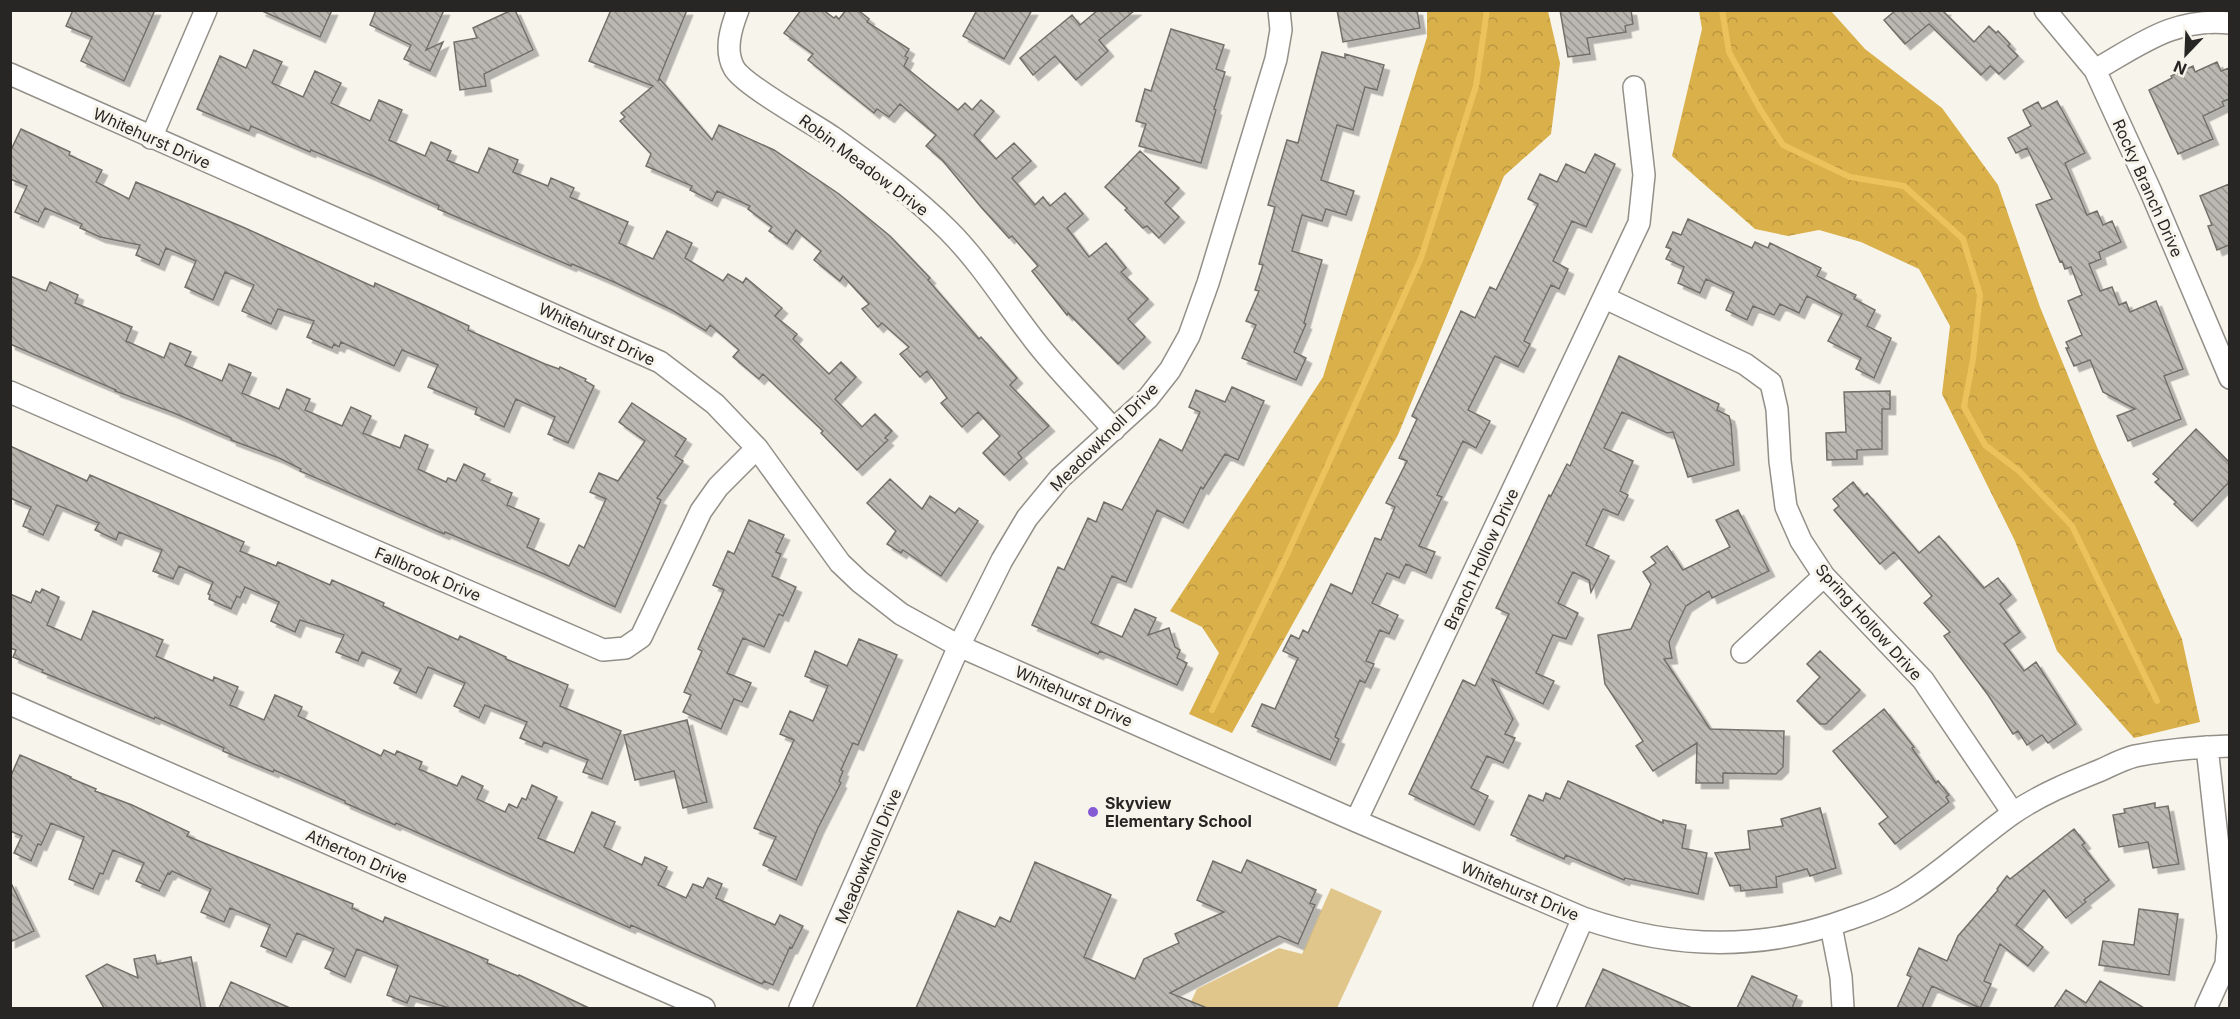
<svg xmlns="http://www.w3.org/2000/svg" width="2240" height="1019" font-family="Inter,sans-serif">
<defs>
<pattern id="forest-crowns" width="20" height="18" patternUnits="userSpaceOnUse" patternTransform="scale(1.5)"><rect width="20" height="18" fill="#dab04a"/><path d="M2 6a3 3 0 1 1 6 0M12 15a3 3 0 1 1 6 0" fill="none" stroke="#bb9741"/></pattern>
<pattern id="building-back-hatch" width="6" height="6" patternUnits="userSpaceOnUse" patternTransform="scale(1.5)"><rect width="6" height="6" fill="#bbb8b1"/><path d="M-1 5l2 2M0 0l6 6M5-1l2 2" fill="none" stroke="#989590"/></pattern>
<filter id="shadow"><feDropShadow dx="5.5" dy="5.5" stdDeviation="0" flood-color="#0004"/></filter>
</defs>
<rect width="100%" height="100%" fill="#f7f4ec"/>
<path fill="#e1c68c" d="M1331 888 1382 911 1337 1008H1188L1197 989 1279 948 1302 954Z"/>
<path fill="url(#forest-crowns)" d="M1427 11H1548L1560 63 1551 134 1504 176 1398 435 1232 733 1189 714 1219 653 1202 627 1170 611 1323 377 1427 37Z
M1699 11H1831L1865 49 1942 108 1998 185 2040 307 2097 447 2182 639 2200 722 2134 738 2057 651 2015 541 1942 394 1950 326 1919 269 1861 242 1819 230 1788 236 1755 229 1672 156 1702 29Z"/>
<g fill="none" stroke-linecap="round" stroke-linejoin="round">
<path stroke="#ecc25d" stroke-width="6" d="M1722 10 1729 52 1760 109 1783 145 1850 177 1904 186 1963 239 1980 295 1973 359 1964 407 1985 445 2019 471 2072 526 2157 701
M1212 710 1287 555 1421 258 1476 86 1487 10"/>
</g>
<path fill="url(#building-back-hatch)" stroke="#73706a" stroke-width="1.5" filter="url(#shadow)" d="M73 10H155L124 81 81 61 92 37 66 26Z
M260 10H332L320 37Z
M376 10H444L426 50 443 42 430 71 404 59 411 45 370 25Z
M512 10H515L533 50 484 74 486 86 460 90 454 42 477 38 473 28Z
M611 10H687L658 81 660 79 712 140 719 125 774 150 839 194 890 236 930 278 928 280 979 339 981 337 1017 378 1010 385 1049 426 1018 453 1022 458 1004 475 983 453 1000 436 978 412 962 427 941 403 947 398 927 371 920 377 900 354 909 347 882 323 878 327 862 309 869 304 843 276 840 281 814 260 821 251 796 230 787 244 769 231 772 227 748 209 750 206 717 191 712 201 690 190 692 186 646 166 651 154 620 121 625 117 621 113 653 86 589 61Z
M801 10H823L834 18 836 16 839 19 846 10H858L869 19 867 22 909 49 905 56 908 58 904 66 958 110 965 103 972 110 981 100 994 111 974 135 996 159 1014 143 1031 161 1012 178 1035 205 1043 197 1050 206 1065 193 1083 214 1067 228 1089 257 1106 243 1126 268 1121 272 1148 299 1128 319 1145 337 1118 364 1068 313 1067 315 1032 271 1038 266 1012 236 1009 238 981 207 943 161 926 146 936 135 900 104 889 117 877 109 874 113 808 60 813 54 784 33Z
M977 10H1032L1004 59 963 36Z
M1098 10H1135L1099 40 1108 51 1076 80 1055 56 1033 75 1020 58 1072 15 1080 25Z
M1337 10H1417L1420 28 1343 42Z
M1560 10H1631L1633 24 1625 26 1626 32 1587 38 1590 54 1568 57Z
M1896 10H1945L1944 12 1974 42 1989 26 1996 33 1998 31 2010 44 2008 46 2018 56 1999 74 1990 66 1981 75 1929 24 1905 44 1884 20Z
M1171 29 1224 45 1216 69 1225 72 1214 109 1216 110 1201 163 1139 146 1146 124 1136 121 1145 89 1151 91Z
M254 50 282 62 272 83 303 97 315 71 341 83 331 103 370 121 379 100 402 110 389 140 425 156 431 142 451 151 447 160 478 173 489 148 518 160 513 172 548 186 551 178 574 188 570 197 628 222 619 243 653 259 667 231 692 243 685 258 723 281 728 274 743 283 746 278 782 308 775 316 797 334 793 339 829 374 841 362 856 377 835 399 862 427 875 414 892 431 885 438 888 440 857 470 821 433 823 431 763 374 759 379 733 357 739 350 710 325 706 331 672 310 614 282 572 264 571 266 438 209 439 206 373 176 311 150 310 152 251 126 249 131 197 109 220 56 246 68Z
M1322 52 1345 58V54L1384 65 1377 90 1365 87 1353 130 1337 125 1321 180 1354 191 1346 215 1326 209 1322 221 1302 215 1292 251 1322 260 1304 323 1306 324 1294 352 1306 358 1296 380 1242 358 1256 325 1246 321 1259 291 1255 290 1263 265 1259 264 1275 207 1268 205 1287 140 1298 143Z
M2217 62 2221 71 2229 68V99L2222 102 2224 106 2203 116 2213 139 2178 154 2149 90 2172 78 2171 76 2193 66 2195 72Z
M2057 101 2085 153 2065 163 2087 215 2097 211 2103 225 2112 221 2121 242 2099 252 2101 259 2089 264 2100 291 2112 287 2119 305 2126 302 2130 312 2156 301 2183 369 2164 376 2181 419 2128 441 2117 416 2135 409 2103 392 2090 360 2074 366 2066 348H2069L2066 342 2082 335 2068 301 2082 295 2071 267 2065 269 2062 261 2060 262 2036 205 2052 199 2027 148 2016 153 2008 138 2031 126 2023 110 2038 102 2042 109Z
M21 129 70 152 69 155 102 170 96 182 129 199 136 182 245 228 374 287 375 283 424 305 469 326 468 330 545 364 559 369 560 367 586 379 585 381 594 386 568 443 548 434 555 417 516 399 504 427 475 414 477 408 428 387 438 365 402 350 394 366 341 342 339 347 334 344 332 348 307 337 314 321 278 309 271 324 242 311 254 285 225 272 213 300 185 287 196 261 166 248 159 265 136 255 140 245 100 237 80 228 82 224 45 208 38 222 15 212 27 186 10 179V152Z
M1140 151 1179 188 1165 203 1179 217 1159 238 1147 226 1143 228 1125 210 1127 208 1105 187Z
M1595 154 1615 164 1586 227 1572 221 1553 261 1568 269 1559 289 1551 285 1524 341 1530 344 1518 367 1495 356 1468 410 1490 421 1476 448 1463 441 1437 495 1442 497 1419 546 1435 552 1426 573 1406 564 1399 578 1387 573 1372 603 1398 615 1389 634 1380 630 1366 661 1374 664 1365 683 1360 680 1335 737 1339 739 1330 760 1252 726 1262 704 1275 709 1298 658 1283 651 1291 635 1299 639 1303 630 1308 633 1331 584 1352 594 1375 538 1381 540 1395 507 1386 503 1407 461 1399 458 1417 419 1412 416 1461 311 1475 318 1490 287 1496 290 1538 204 1528 199 1540 174 1557 182 1566 164 1585 173Z
M2229 184V245L2217 250 2208 226 2212 225 2200 196Z
M1688 219 1752 248 1755 242 1768 248 1770 243 1821 268 1817 276 1856 295 1854 299 1875 310 1867 326 1891 338 1874 378 1856 369 1861 358 1828 341 1842 314 1807 296 1799 313 1780 304 1774 315 1753 306 1747 320 1726 310 1734 292 1706 279 1700 293 1678 283 1684 267 1666 259 1671 249 1666 247 1673 232 1681 235Z
M10 276 46 291 50 282 78 295 75 303 132 327 126 341 164 358 170 343 191 352 185 365 222 381 229 364 251 373 242 393 279 409 287 389 310 399 305 410 342 426 351 407 371 416 363 433 400 448 405 435 428 445 418 469 446 482 448 478 456 481 464 464 485 474 482 480 512 493 507 505 539 519 527 547 569 566 579 545 584 548 606 499 590 492 599 473 618 481 645 441 619 422 632 403 686 439 675 456 683 461 657 498 661 500 615 607 544 574 445 532 444 534 300 471 301 469 279 458 231 440V438L174 413 115 391 116 390 10 344Z
M1619 356 1719 404 1717 410 1729 416 1731 424 1734 465 1688 477 1673 432 1667 433 1622 412 1604 448 1633 461 1620 491 1628 495 1618 515 1603 509 1586 545 1609 556 1591 592 1589 580 1573 572 1558 603 1578 613 1566 639 1553 635 1536 673 1554 681 1543 704 1492 679 1513 719 1505 734 1515 738 1503 763 1487 756 1471 788 1488 796 1474 825 1409 794 1463 680 1475 686 1509 614 1496 608 1549 495 1551 496 1567 464 1570 466Z
M1232 387 1264 401 1238 460 1225 454 1203 489 1201 487 1183 523 1157 510 1126 582 1112 576 1091 623 1122 637 1135 609 1156 618 1148 635 1169 628 1175 647 1180 650 1177 658 1187 663 1177 685 1100 651 1098 654 1032 625 1058 567 1064 570 1088 518 1096 522 1104 502 1122 510 1160 439 1182 451 1200 412 1189 407 1196 390 1225 402Z
M1890 391V409H1882V449L1857 450V459L1827 460 1826 433 1846 432 1844 392Z
M2196 429 2229 462V482L2192 521 2174 504 2176 502 2155 482 2159 479 2153 474Z
M10 446 87 481 90 475 244 542 240 551 276 566 278 562 330 585 332 580 384 603 383 606 458 640 460 636 506 657V659L568 685 560 706 621 731 602 779 583 772 588 760 544 742 542 747 520 738 527 722 485 705 479 718 454 706 465 683 428 667 416 693 394 683 401 669 362 652 358 661 336 652 344 635 300 620 295 632 271 621 279 602 245 587 240 598 237 596 231 609 209 599 210 595 208 594 213 582 179 566 173 579 153 571 162 550 119 532 116 540 95 530 99 523 57 505 43 535 23 526 31 507 10 498Z
M890 479 922 509 930 496 955 513 959 508 978 521 941 576 903 550 901 553 887 544 896 531 867 503Z
M1853 482 1864 496 1867 493 1919 553 1939 536 1984 588 1998 578 2011 595 2000 604 2020 632 2004 644 2024 671 2036 662 2076 724 2048 743 2042 735 2027 745 2018 731 2013 734 1988 695 1944 636 1950 632 1924 603 1932 596 1894 552 1880 564 1834 510 1839 506 1833 499Z
M1738 510 1769 571 1712 598 1709 591 1686 606 1669 642 1672 658 1664 659 1710 729 1784 731 1783 767 1776 774 1723 773V783H1696L1697 743 1653 771 1636 746 1643 741 1605 684 1598 635 1631 629 1651 584 1643 572 1656 563 1651 557 1667 546 1683 570 1730 547 1716 520Z
M749 520 784 535 776 552 781 554 772 576 796 587 783 616 779 614 764 647 743 638 727 673 751 683 742 702 734 699 721 729 683 712 691 695 684 692 702 651 698 649 724 590 713 585 728 551 734 554Z
M42 589 59 597 47 625 81 640 93 611 163 640 156 656 213 681 214 677 238 687 230 705 264 720 275 695 302 707 298 716 381 756 384 750 395 755 397 751 422 762 419 769 457 786 462 776 483 786 477 799 505 812 509 804 517 808 522 798 526 800 532 785 557 797 538 838 574 853 592 812 615 822 604 847 642 865 645 857 667 867 658 885 686 898 693 884 703 888 708 878 722 884 716 898 775 925 780 915 803 926 792 948 790 947 773 985 764 981 762 984 631 925 630 928 396 823 395 825 345 803V801L311 786 274 770 273 772 223 751 224 748 155 717 154 719 42 672 43 670 13 657 16 650 10 648V594L31 603 36 591 40 593Z
M859 639 897 655 858 745 853 743 841 770 843 771 839 781 841 783 818 828 796 880 763 865 776 837 754 828 794 740 780 734 790 711 813 721 828 686 805 676 815 651 847 666Z
M1820 651 1860 690 1826 724H1820L1797 701 1820 677 1807 664Z
M1884 709 1914 747 1912 748 1936 783 1938 781 1949 795 1946 797 1949 802 1895 844 1879 824 1888 817 1833 751Z
M687 720 707 802 683 808 674 771 635 780 624 735Z
M20 755 71 777 70 778 96 789 95 791 132 805 189 832 187 836 353 904 352 908 383 922 385 917 488 960 487 963 518 976 519 975 589 1008H449L410 996 407 1003 387 995 398 966 357 949 345 977 325 968 334 949 297 933 286 957 261 946 270 925 230 908 224 922 201 912 211 889 172 871 170 874 168 873 159 891 136 881 144 863 113 850 103 874 100 873 93 889 69 879 84 837 51 823 41 845 38 844 31 861 14 853 22 836 10 831V778Z
M1568 781 1663 823V820L1686 825 1682 848 1707 853 1698 894 1625 878 1624 880 1566 855 1564 859 1511 835 1529 795 1543 801 1546 793 1560 799Z
M2155 803V808L2168 806 2179 864 2153 868 2148 842 2119 847 2113 815 2125 813 2124 809Z
M1820 808 1836 868 1810 876 1807 869 1776 877 1777 887 1741 891 1740 885 1730 886 1715 853 1750 849 1748 831 1783 826 1781 819Z
M2074 829 2085 843 2082 845 2109 880 2084 900 2086 902 2066 918 2044 890 2016 925 2043 947 2028 966 2000 944 1984 981 1991 984 1980 1008 1932 986 1922 1008H1897L1911 977 1907 975 1919 948 1947 961 1958 936 1998 890 1997 889 2007 876 2010 879Z
M1247 860 1316 890 1310 903 1315 905 1298 944 1279 936 1170 993 1207 1008H916L958 911 995 927 1000 917 1010 922 1035 862 1111 895 1084 957 1135 979 1144 959 1179 943 1175 934 1224 912 1197 900 1213 861 1241 873Z
M10 881 34 931 10 942Z
M2139 909 2178 914 2169 975 2099 965 2103 941 2134 945Z
M155 955 157 964 191 957 201 1008H104L86 976 107 964 138 978 134 959Z
M1603 969 1692 1008H1585Z
M1752 976 1797 996 1792 1008H1737Z
M2100 981 2144 1008H2054L2066 990 2086 1003Z
M231 982 290 1008H219Z"/>
<g fill="none" stroke-linecap="round" stroke-linejoin="round">
<defs>
<path id="minor" d="M738 10C731 28 724 50 734 68 743 85 814 124 834 138 873 166 914 196 948 230 981 263 1006 304 1035 341 1059 372 1088 400 1114 430
M2045 10 2095 70 2151 192 2230 378
M2095 70C2141 44 2174 17 2230 23
M10 74 660 362 715 404 757 448 840 563 860 582 901 614 959 646 1356 821 1583 918C1672 949 1760 952 1849 919 1867 913 1886 906 1903 896 1942 873 1975 840 2012 814 2039 795 2071 782 2101 770 2112 765 2123 759 2135 756 2165 750 2198 747 2230 746
M151 138 206 10
M1605 298 1745 364 1771 383 1777 409 1780 461 1786 507 1801 541 1824 576 1923 680 2013 813
M10 392 603 650 625 648 641 637 701 511 718 487 757 448
M1742 652 1824 576
M10 704 704 1008
M1356 821 1639 223 1644 175 1634 87
M1831 926 1841 977 1843 1008
M800 1008 959 646 1002 560 1027 518 1060 478 1148 398 1170 370 1189 336 1208 283 1276 59 1281 30 1279 10
M1544 1008 1583 918
M2206 1008 2226 964 2228 936 2207 747"/>
</defs>
<use href="#minor" stroke="#939089" stroke-width="24"/>
<use href="#minor" stroke="#fff" stroke-width="21"/>
</g>
<circle fill="#855bd5" stroke="#f7f4ec" stroke-width="2" cx="1093" cy="812" r="6"/>
<g text-anchor="middle" dominant-baseline="central" stroke-width="6" stroke-linejoin="round" paint-order="stroke">
<g font-size="16" fill="#272624" stroke="#f7f4ec">
<text transform="translate(152 138) rotate(24)">Whitehurst Drive</text>
<text transform="translate(864 165) rotate(37)">Robin Meadow Drive</text>
<text transform="translate(2148 188) rotate(66)">Rocky Branch Drive</text>
<text transform="translate(597 334) rotate(25)">Whitehurst Drive</text>
<text transform="translate(1104 437) rotate(-45)">Meadowknoll Drive</text>
<text transform="translate(1481 559) rotate(-65)">Branch Hollow Drive</text>
<text transform="translate(428 574) rotate(23)">Fallbrook Drive</text>
<text transform="translate(1869 622) rotate(48)">Spring Hollow Drive</text>
<text transform="translate(1074 696) rotate(24)">Whitehurst Drive</text>
<text transform="translate(357 856) rotate(24)">Atherton Drive</text>
<text transform="translate(868 856) rotate(-67)">Meadowknoll Drive</text>
<text transform="translate(1520 891) rotate(23)">Whitehurst Drive</text>
</g>
<g font-size="16" font-weight="bold" fill="#272624" stroke="#f7f4ec" text-anchor="start">
<text x="1105" y="803">Skyview<tspan x="1105" dy="18">Elementary School</tspan></text>
</g>
</g>
<rect width="2240" height="1019" fill="none" stroke="#272624" stroke-width="24"/>
<g transform="translate(2186 54) rotate(203)" stroke="#f7f4ec" stroke-width="4.5" paint-order="stroke">
<path d="M0-4.5L10 22L0 15L-10 22Z" fill="#272624"/>
<text y="-9" font-size="16" font-weight="bold" text-anchor="middle" fill="#272624">N</text>
</g>
</svg>
